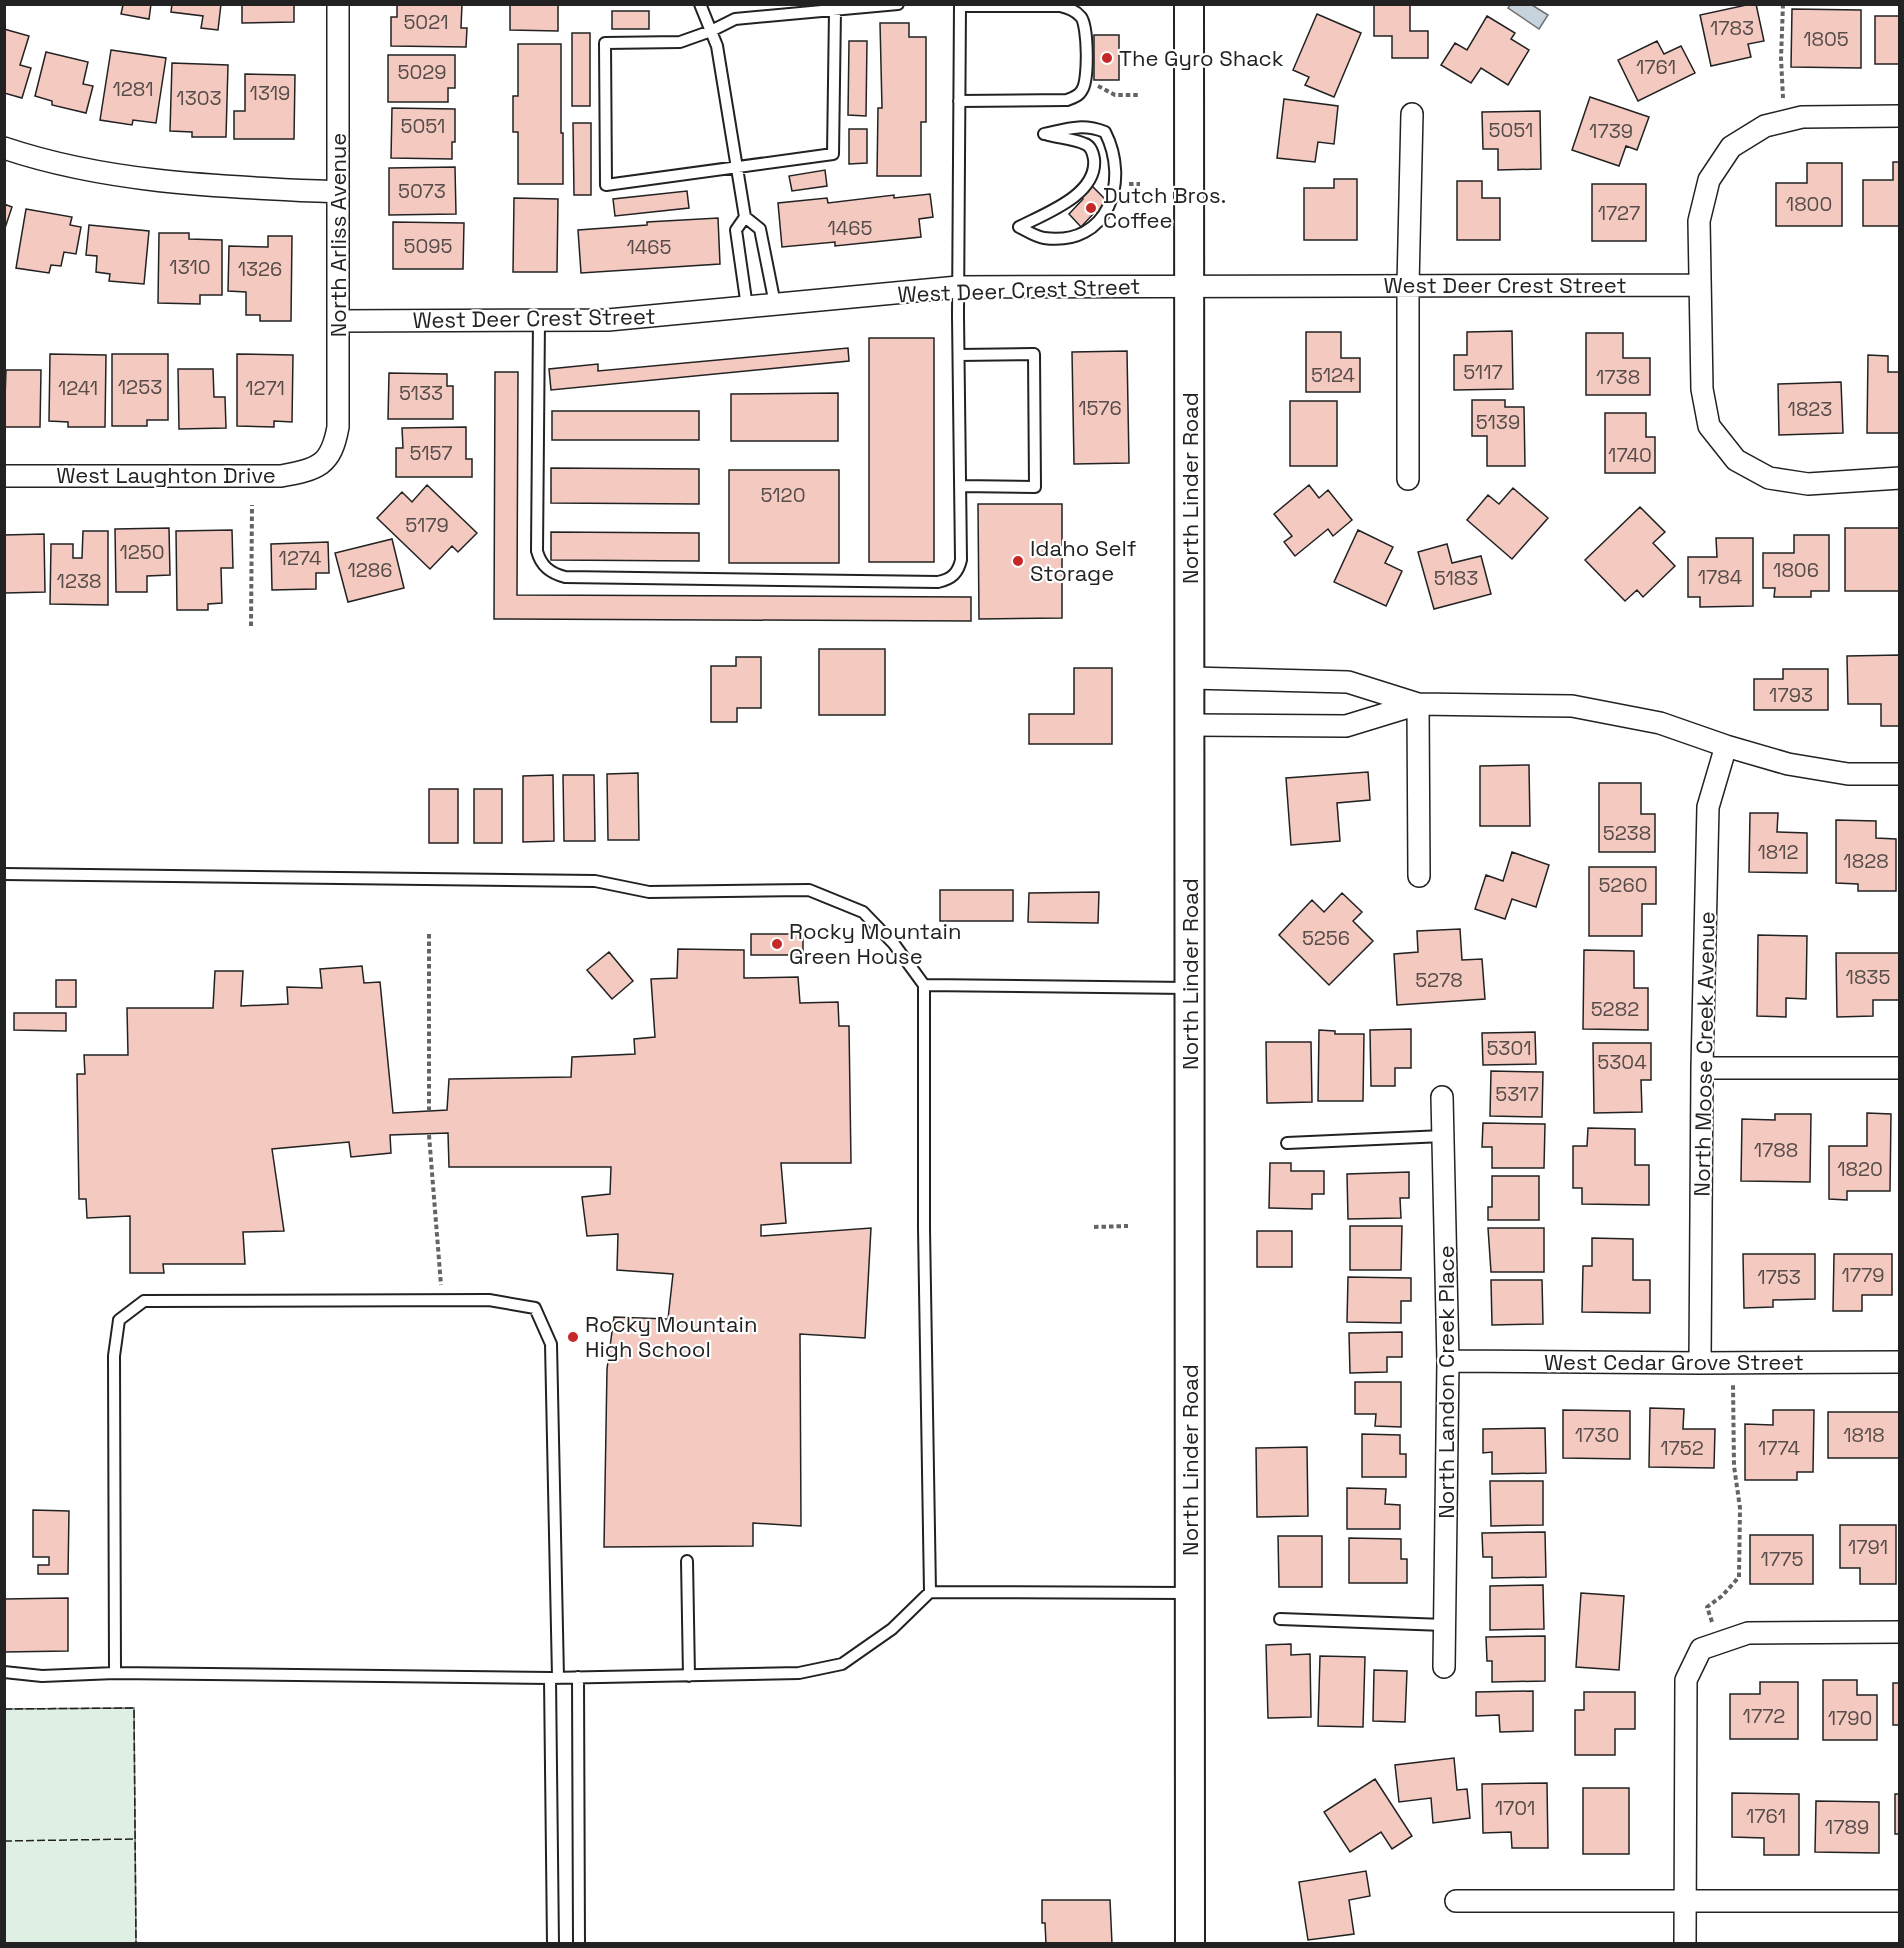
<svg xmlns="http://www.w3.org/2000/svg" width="1904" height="1948" font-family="'Space Grotesk',sans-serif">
<rect width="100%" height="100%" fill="#fff"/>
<path fill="#e0efe3" stroke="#6f6f6f" stroke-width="1.5" d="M134 1708 136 1943H5V1709Z"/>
<path fill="#c7d3dd" stroke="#6f6f6f" stroke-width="1.5" d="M1510 5H1532L1548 15 1539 29 1508 8Z"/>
<path fill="#f3c9c0" stroke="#222" stroke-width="1.5" d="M120 4H151L149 19 121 14 123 5Z
M172 4H221L218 30 201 28 203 16 171 12Z
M242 4H294V22L242 23Z
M397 4H462L461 28H467L466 47 391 46V17H397Z
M510 4H558V31L510 30Z
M1374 4H1410V31H1428V58H1392V36H1374Z
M1751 4H1756L1764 41 1748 44 1751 57 1711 66 1700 15Z
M1792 9 1861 10V68L1791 67Z
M612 11H649V29H612Z
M1317 14 1361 33 1334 97 1305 85 1309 77 1293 70Z
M1487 16 1515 33 1511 39 1529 50 1508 85 1481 68 1471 83 1441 65 1455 43 1467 50Z
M1875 16H1900V64H1875Z
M880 23H909V37H926V122H921V176H877L878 108H882Z
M4 29 29 36 20 65 31 68 22 98 4 93Z
M572 33H590V106H572Z
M1094 35H1119V80H1094Z
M849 41H867L866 116 848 115Z
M1657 41 1664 54 1681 46 1695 73 1638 101 1618 60Z
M518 44H561V133H563V184H518V132H513V96H518Z
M111 50 166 58 156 123 133 120 132 125 100 120Z
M46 52 88 62 83 84 93 86 86 113 52 105V101L35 96Z
M388 55H455V88H448V102H388Z
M172 63 228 65 226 137H192V132L170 131Z
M245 74 295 75 294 139H234V111H245Z
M1590 97 1649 117 1637 150 1626 146 1619 166 1572 150Z
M1284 99 1338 106 1334 144 1318 142 1315 162 1277 158Z
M392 108 455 109V142H452V159L391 158Z
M1540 111 1541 169 1498 170V149H1483L1482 112Z
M573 123H591V195H574Z
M849 129H867V163L849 164Z
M1893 162H1900V226H1863V180H1893Z
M1807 163H1842V226H1776V183H1807Z
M455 167 456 214 389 215V168Z
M825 170 827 186 792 191 789 176Z
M1334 179H1357V240H1304V188H1334Z
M1457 181H1482V198H1500V240H1457Z
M1592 184H1646V241H1592Z
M1091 185 1110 204 1099 215 1096 211 1081 227 1069 214 1083 199 1080 196Z
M687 191 689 208 615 216 613 199Z
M930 194 933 217 919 219 921 237 835 246V242L782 247 778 203 827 198 828 203 894 195V198Z
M514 198 558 199 557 272H513Z
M4 204 12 207 4 231Z
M26 209 72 217 70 225 81 227 76 254 64 252 61 266 51 265 49 273 16 268Z
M718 218 720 264 581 273 578 230 647 225V222Z
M393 222 464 223 463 269H393Z
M89 225 149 231 144 284 109 281 110 274 96 272 97 256 86 255Z
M159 233H189V239L222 240V295H200V304L158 303Z
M268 236H292L291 321H260V315H246V292L228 291 229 246 268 247Z
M1512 331 1513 389 1454 390V355H1467V332Z
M1306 332H1341V358H1360V392H1306Z
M1586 333H1623V358H1650V395H1586Z
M869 338H934V562H869Z
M848 348 849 361 551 390 549 369 598 364V371Z
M1127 351 1129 463 1074 464 1072 352Z
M50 354 106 355 105 427H68V422L49 421Z
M112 354H168V420H147V426H112Z
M237 354 293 355 292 422 274 421V427L237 426Z
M1868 355 1888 356V372H1900L1899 433H1867Z
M178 369H213L214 397H225L226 428 179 429Z
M6 370H41L40 427H4Z
M495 372H518L517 595 971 597V621L494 619Z
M389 373 447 374V386H453V419H388Z
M1841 382 1843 433 1779 435 1778 384Z
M838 393V441H731V394Z
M1472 400H1505V407H1524L1525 466H1487V436H1472Z
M1290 401H1337V466H1290Z
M552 411H699V440H552Z
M1605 413H1646V437H1655V473H1605Z
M466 427V459H472V477H396V448H403L402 428Z
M551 468 699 469V504L551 503Z
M729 470H839V563H729Z
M427 485 477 533 458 552 452 546 430 569 377 518 402 492 412 502Z
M1309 485 1319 498 1328 490 1352 520 1333 536 1328 529 1295 556 1284 542 1292 536 1274 514Z
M1513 488 1548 518 1512 559 1467 520 1488 495 1499 504Z
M978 504H1062V618L979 619Z
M1640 507 1665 532 1653 543 1675 566 1643 597 1637 590 1625 601 1585 560Z
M169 528 170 575 147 576V592H116L115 529Z
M1845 528H1900V591H1845Z
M232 530 233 568H221L222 603 208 604V610H177L176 531Z
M1358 530 1393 547 1385 563 1402 571 1386 606 1334 582Z
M83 531H108V605L50 604 51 544H73V558H82Z
M551 532 699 533V561L551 560Z
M44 534 45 592 5 593 4 535Z
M1794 535H1829V591H1811V597H1774L1775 588H1763V553H1794Z
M1716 538H1753V606L1700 607V597H1688V557H1717Z
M392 539 404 588 348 602 335 553Z
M328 542 329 573H316V589L272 590 271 544Z
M1447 544 1452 563 1481 556 1491 594 1434 609 1418 552Z
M819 649H885V715H819Z
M1900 655V726H1881V704H1848L1847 656Z
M736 657H761V708H737V722H711V666H736Z
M1074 668H1112V744H1029V714H1074Z
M1783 669H1828V710H1754V679H1783Z
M1529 765 1530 826H1480V766Z
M1368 772 1370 800 1337 803 1340 841 1291 845 1286 778Z
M638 773 639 840H608L607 774Z
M553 775 554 841 523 842V776Z
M563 775H594L595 841H564Z
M1599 783H1641V814H1655V852H1599Z
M429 789H458V843H429Z
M474 789H502V843H474Z
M1750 813H1778L1777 832 1807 833V873L1749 872Z
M1836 820 1876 821V838L1896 839V891H1858V884L1836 883Z
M1512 852 1549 865 1536 907 1512 899 1505 919 1475 909 1486 875 1503 881Z
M1589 867H1656V904H1642V936H1589Z
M940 890H1013V921H940Z
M1099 892 1098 923 1028 922 1029 893Z
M1342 893 1362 912 1353 921 1373 941 1329 985 1279 935 1312 900 1324 912Z
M1460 929 1462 960 1482 959 1485 999 1397 1005 1394 954 1418 952 1417 931Z
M751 934H803V955H751Z
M1758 935 1807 936 1806 999 1786 998V1017L1757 1016Z
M678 949 744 950V978L798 977 800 1003 838 1002 839 1026H849L851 1163H781L786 1223 761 1225V1236L871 1228 865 1338 800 1334 801 1526 753 1523V1546L604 1547 607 1369 614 1317 668 1319 673 1274 617 1270 618 1234 587 1236 582 1197 610 1194 611 1167H449L448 1133 390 1135 391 1153 351 1157 349 1142 272 1149 284 1231 243 1232 245 1264H163L164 1273H130V1216L87 1218 86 1199H79L77 1074H85L84 1055H128L127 1008H213L215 971H243L241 1006 288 1004 287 987 322 988 320 969 362 966 364 983 380 982 393 1113 447 1110 449 1079 571 1077 572 1057 635 1054 634 1039 655 1037 651 979 677 978Z
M1584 950 1634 951V988H1648V1030L1583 1029Z
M609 952 633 981 612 999 587 970Z
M1836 953H1900V1000H1873V1016L1837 1017Z
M56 980H76V1007H56Z
M14 1013H66V1031L14 1030Z
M1411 1029V1068H1395V1086H1371L1370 1030Z
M1319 1030 1335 1031V1034H1364L1363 1101H1318Z
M1535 1032 1536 1064 1483 1065 1482 1033Z
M1266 1042H1311L1312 1102 1267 1103Z
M1593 1043H1651V1080H1641L1642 1112 1594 1113Z
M1491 1071 1543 1072 1542 1117 1490 1116Z
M1867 1113 1891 1114 1890 1191H1847V1200L1829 1199V1146H1867Z
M1775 1114H1811L1810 1182 1741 1181 1742 1119 1775 1120Z
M1483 1123 1545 1124 1544 1168H1492V1147H1482Z
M1588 1128 1635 1129V1165H1649V1205L1582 1204V1188H1573V1146H1587Z
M1270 1163H1291V1171H1324V1194H1312V1209L1269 1208Z
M1409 1172V1198H1400L1401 1218 1348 1219 1347 1174Z
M1492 1176H1539V1220H1488V1207H1492Z
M1350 1226H1402L1401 1270H1350Z
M1488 1228H1544V1272H1491Z
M1257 1231H1292V1267H1257Z
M1592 1238 1633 1239V1280H1650V1313L1582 1312 1583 1266H1592Z
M1743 1254H1815V1299L1773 1300V1307L1744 1308Z
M1834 1254H1892V1295H1862V1311H1833Z
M1348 1277 1411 1278V1301H1401V1323L1347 1322Z
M1491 1280H1542L1543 1324 1492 1325Z
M1402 1332V1357H1387V1372L1350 1373 1349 1333Z
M1355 1382H1401V1427L1375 1426 1376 1414H1355Z
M1650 1408 1684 1409 1683 1429H1715L1714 1468 1649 1467Z
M1563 1410 1630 1411V1459L1563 1458Z
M1773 1410H1814L1813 1472H1797V1480H1745V1424L1773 1425Z
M1828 1412H1899V1458H1828Z
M1545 1428 1546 1473 1492 1474V1452L1483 1453V1429Z
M1362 1434 1400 1435V1454H1406V1477H1362Z
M1307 1447 1308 1516 1257 1517 1256 1448Z
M1490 1481H1543V1525L1491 1526Z
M1347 1488 1386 1489 1385 1504 1400 1505V1529H1347Z
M33 1510 69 1511 68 1574H38V1565H49V1557H33Z
M1840 1525H1896V1584H1860V1568H1840Z
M1545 1532 1546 1577 1492 1578V1557H1483L1482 1533Z
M1750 1535H1813V1584H1750Z
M1278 1536H1322V1587H1279Z
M1349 1538 1401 1539V1559H1407V1583H1349Z
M1543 1585 1544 1629 1490 1630V1586Z
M1581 1593 1624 1596 1619 1670 1576 1667Z
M68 1598V1651L4 1652V1599Z
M1545 1636V1681L1492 1682V1661H1487L1486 1637Z
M1291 1644V1655L1310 1654 1311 1717 1268 1718 1266 1645Z
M1320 1656 1365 1657 1363 1727 1318 1726Z
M1374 1670 1407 1671 1405 1722 1373 1721Z
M1823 1680H1857V1695H1877V1740H1823Z
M1760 1682H1798V1739H1730V1694H1760Z
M1893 1683H1900V1725H1893Z
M1533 1691V1731L1500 1732 1499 1715 1476 1716V1692Z
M1584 1692H1635V1729H1615V1755H1575V1710H1584Z
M1454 1758 1457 1790 1467 1789 1470 1818 1433 1823 1431 1798 1399 1802 1395 1765Z
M1375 1779 1412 1836 1392 1849 1381 1832 1350 1852 1324 1812Z
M1547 1783 1548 1848H1512L1511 1832 1483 1833 1482 1784Z
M1583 1788H1629V1854H1583Z
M1732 1793 1799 1794V1855H1764V1838L1732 1837Z
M1895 1794H1900V1834H1895Z
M1816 1801 1879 1802V1853L1815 1852Z
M1366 1871 1370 1896 1349 1900 1354 1934 1308 1940 1299 1882Z
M1042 1900H1110L1112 1944H1046L1045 1923H1042Z"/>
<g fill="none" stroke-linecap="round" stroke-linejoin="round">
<defs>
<path id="service" d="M700 4 717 46 745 217
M835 10 833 154 606 185 605 43 680 42 711 31 735 19 898 4
M959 101 1067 100C1073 98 1079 96 1082 90 1089 80 1088 26 1081 17 1075 10 1068 8 1060 6H960
M1019 227C1027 231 1036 237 1044 238 1109 247 1130 181 1105 132 1082 123 1067 129 1044 134
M1019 227C1044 214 1098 195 1094 159 1093 153 1091 146 1085 144 1075 139 1060 138 1048 135
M747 307 736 230 745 217 760 229 775 304
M539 320 537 551C541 566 550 573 565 577L938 582C952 579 958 573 961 560L958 316 960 4
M959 355 1034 354 1035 487 960 486
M4 874 595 881 649 892 809 890 863 912 894 944 924 985 1188 988
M1287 1143 1443 1136
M687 1561 689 1676
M930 1592 1188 1593
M1280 1619 1444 1625
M4 1672 42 1676 115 1673 550 1678 799 1673 842 1664 892 1629 930 1592 924 1228V985
M115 1673 114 1356 119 1320 144 1301 489 1300 535 1308 551 1344 558 1677
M578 1677 579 1944
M550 1678 553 1944"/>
<path id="minor" d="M1900 116 1802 117 1765 126 1731 147 1709 180 1699 221 1702 389 1709 426 1736 460 1769 478 1808 484 1900 478
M4 148C111 184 226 187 338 192
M338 321 608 320 958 287 1700 285
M4 476H281C318 469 331 466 338 427V4
M1408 479V285L1412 114
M1191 678 1348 682 1418 704
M1418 704 1419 876
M1191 725 1346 726 1418 704 1572 706 1660 723 1726 746 1788 764 1848 774H1900
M1702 1068H1900
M1442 1097 1448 1361 1444 1667
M1448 1361 1700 1363 1900 1362
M1700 1363 1702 1068 1708 807 1726 746
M1456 1901H1900
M1685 1944 1686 1680 1701 1649 1748 1633 1900 1632"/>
<path id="secondary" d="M1189 4 1190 1944"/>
</defs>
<use href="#service" stroke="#222" stroke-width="14"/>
<use href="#minor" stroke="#222" stroke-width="24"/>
<use href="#secondary" stroke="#222" stroke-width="32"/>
<path stroke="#646464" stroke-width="4" stroke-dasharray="4.5 3" stroke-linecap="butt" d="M1783 4 1781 58 1783 98
M1098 86 1115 95H1140
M1129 184H1140
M251 626 252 505
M429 934V1110
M429 1135 441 1285
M1094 1227 1128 1226
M1712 1622 1707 1607 1722 1596 1739 1577 1740 1508 1734 1466 1733 1384"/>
<use href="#service" stroke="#fff" stroke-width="10"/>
<use href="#minor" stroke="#fff" stroke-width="21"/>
<use href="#secondary" stroke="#fff" stroke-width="28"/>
<path stroke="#222" stroke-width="1.5" stroke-dasharray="8 3" stroke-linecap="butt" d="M4 1709 134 1708 136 1944
M4 1841 135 1839"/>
</g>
<g fill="#c62828" stroke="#fff" stroke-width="2">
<circle cx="1107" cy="58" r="6"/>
<circle cx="1091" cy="208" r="6"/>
<circle cx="1018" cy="561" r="6"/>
<circle cx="777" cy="944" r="6"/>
<circle cx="573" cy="1337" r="6"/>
</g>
<g text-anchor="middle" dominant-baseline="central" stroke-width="4.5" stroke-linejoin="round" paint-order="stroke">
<g font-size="20" fill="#564c4a">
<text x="426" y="22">5021</text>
<text x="1732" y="28">1783</text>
<text x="1826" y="39">1805</text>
<text x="1656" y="67">1761</text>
<text x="422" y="72">5029</text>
<text x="133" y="89">1281</text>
<text x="270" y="93">1319</text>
<text x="199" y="98">1303</text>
<text x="423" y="126">5051</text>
<text x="1511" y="130">5051</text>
<text x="1611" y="131">1739</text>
<text x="422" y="191">5073</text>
<text x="1809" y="204">1800</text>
<text x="1619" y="213">1727</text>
<text x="850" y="228">1465</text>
<text x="428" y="246">5095</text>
<text x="649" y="247">1465</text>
<text x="190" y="267">1310</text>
<text x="260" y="269">1326</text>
<text x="1483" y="372">5117</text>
<text x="1333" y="375">5124</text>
<text x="1618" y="377">1738</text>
<text x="140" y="387">1253</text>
<text x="78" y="388">1241</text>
<text x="265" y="388">1271</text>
<text x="421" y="393">5133</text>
<text x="1100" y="408">1576</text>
<text x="1810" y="409">1823</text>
<text x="1498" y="422">5139</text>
<text x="431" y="453">5157</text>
<text x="1630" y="455">1740</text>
<text x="783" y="495">5120</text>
<text x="427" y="525">5179</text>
<text x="142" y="552">1250</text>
<text x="300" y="558">1274</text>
<text x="370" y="570">1286</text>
<text x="1796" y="570">1806</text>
<text x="1720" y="577">1784</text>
<text x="1456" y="578">5183</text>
<text x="79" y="581">1238</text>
<text x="1791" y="695">1793</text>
<text x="1627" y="833">5238</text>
<text x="1778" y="852">1812</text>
<text x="1866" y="861">1828</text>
<text x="1623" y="885">5260</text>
<text x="1326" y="938">5256</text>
<text x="1868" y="977">1835</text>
<text x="1439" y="980">5278</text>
<text x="1615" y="1009">5282</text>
<text x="1509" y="1048">5301</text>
<text x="1622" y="1062">5304</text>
<text x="1517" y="1094">5317</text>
<text x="1776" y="1150">1788</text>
<text x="1860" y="1169">1820</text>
<text x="1863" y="1275">1779</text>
<text x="1779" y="1277">1753</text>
<text x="1597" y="1435">1730</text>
<text x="1864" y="1435">1818</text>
<text x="1682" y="1448">1752</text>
<text x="1779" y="1448">1774</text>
<text x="1868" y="1547">1791</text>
<text x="1782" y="1559">1775</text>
<text x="1764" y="1716">1772</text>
<text x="1850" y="1718">1790</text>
<text x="1515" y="1808">1701</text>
<text x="1766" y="1816">1761</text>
<text x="1847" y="1827">1789</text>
</g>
<g font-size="22" fill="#222" stroke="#fff" text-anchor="start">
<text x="1119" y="58">The Gyro Shack</text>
<text x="1103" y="195">Dutch Bros.<tspan x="1103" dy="25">Coffee</tspan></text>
<text x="1030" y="548">Idaho Self<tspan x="1030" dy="25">Storage</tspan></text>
<text x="789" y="931">Rocky Mountain<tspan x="789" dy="25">Green House</tspan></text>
<text x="585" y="1324">Rocky Mountain<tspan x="585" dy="25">High School</tspan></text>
</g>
<g font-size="22" fill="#222" stroke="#fff">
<text transform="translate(338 235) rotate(-90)">North Arliss Avenue</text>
<text x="1505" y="285">West Deer Crest Street</text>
<text transform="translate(1019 290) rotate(-2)">West Deer Crest Street</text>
<text transform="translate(534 318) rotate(-1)">West Deer Crest Street</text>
<text x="166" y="475">West Laughton Drive</text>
<text transform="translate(1190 488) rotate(-90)">North Linder Road</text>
<text transform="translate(1190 974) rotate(-90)">North Linder Road</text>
<text transform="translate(1704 1054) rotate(-89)">North Moose Creek Avenue</text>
<text x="1674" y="1362">West Cedar Grove Street</text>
<text transform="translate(1446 1382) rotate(-90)">North Landon Creek Place</text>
<text transform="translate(1190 1460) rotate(-90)">North Linder Road</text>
</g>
</g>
<rect width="1904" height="1948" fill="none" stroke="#222222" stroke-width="12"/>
</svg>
